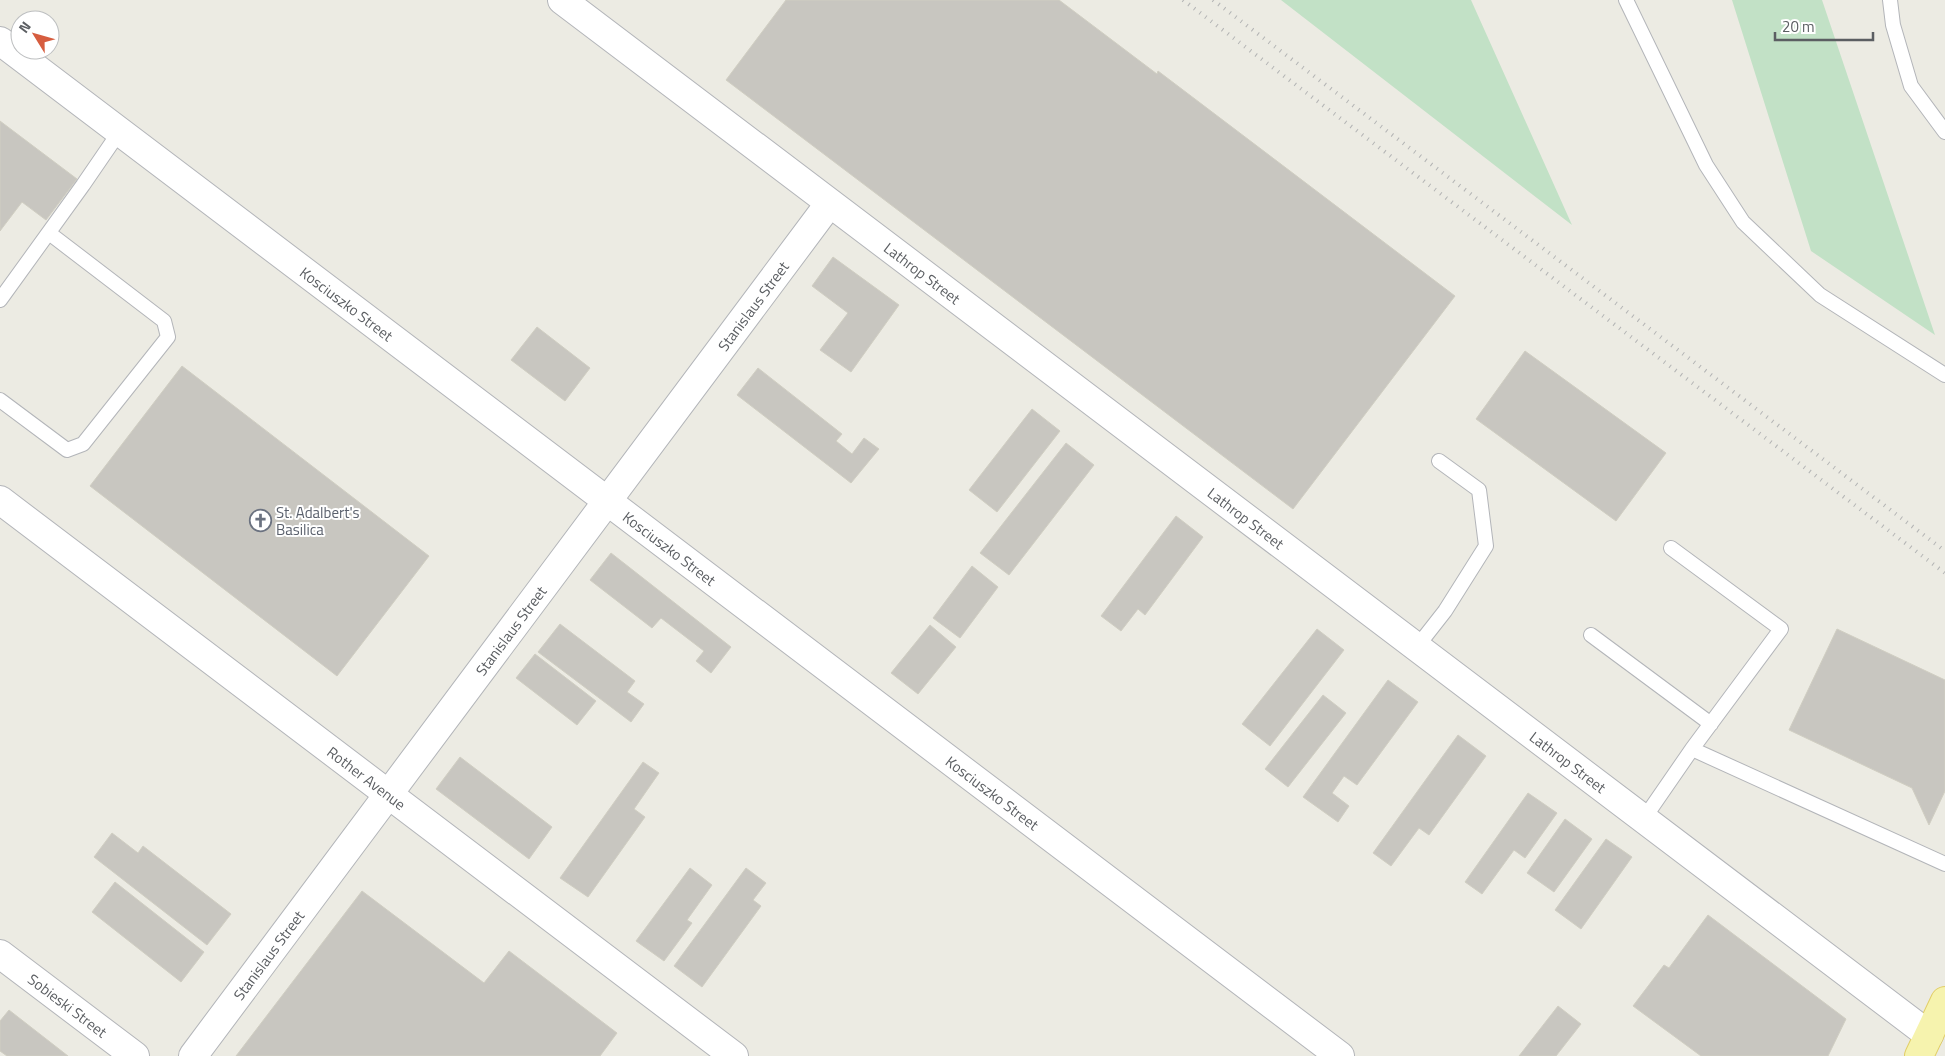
<svg xmlns="http://www.w3.org/2000/svg" width="1945" height="1056" font-family="'Titillium Web',sans-serif">
<rect width="100%" height="100%" fill="#ecebe3"/>
<path fill="#c2e1c6" d="M1281 0H1471L1572 225Z
M1732 0H1822L1935 335 1811 251Z"/>
<path fill="#c8c6c0" stroke="#d0cec2" d="M786 0H1059L1157 74 1158 71 1455 296 1293 509 726 80Z
M0 121 77 179 46 220 22 202 0 231Z
M833 257 899 305 851 372 820 350 848 313 812 286Z
M537 327 590 368 565 401 511 360Z
M1525 351 1666 453 1616 521 1476 419Z
M182 366 429 556 337 676 90 486Z
M758 368 842 434 836 441 852 454 864 438 879 449 851 483 737 395Z
M1032 409 1060 431 997 512 969 490Z
M1066 443 1094 465 1009 575 980 553Z
M1176 516 1203 537 1145 615 1138 609 1121 631 1101 616Z
M611 553 731 647 711 673 696 661 704 651 661 618 652 628 590 580Z
M972 566 998 587 960 638 933 618Z
M560 624 635 681 627 692 644 704 631 722 538 652Z
M930 625 956 647 918 694 891 673Z
M1317 629 1344 650 1270 746 1242 724Z
M1837 629 1945 680V791L1929 825 1912 788 1789 730Z
M535 654 596 701 577 725 516 678Z
M1388 680 1418 702 1357 785 1344 776 1332 793 1349 806 1338 822 1303 797Z
M1323 695 1346 713 1288 787 1265 769Z
M1458 735 1486 756 1429 835 1419 828 1391 866 1373 853Z
M460 757 552 827 529 859 436 789Z
M643 762 659 773 634 809 645 817 588 897 560 878Z
M1528 793 1557 813 1525 858 1514 850 1482 894 1465 882Z
M1565 819 1592 839 1554 892 1527 873Z
M112 833 138 853 143 846 231 914 207 945 94 857Z
M1606 839 1632 857 1581 929 1555 910Z
M690 868 712 885 687 920 692 923 664 961 636 941Z
M746 868 766 883 753 900 761 906 702 987 674 966Z
M115 882 204 952 181 982 92 912Z
M362 891 484 983 509 951 617 1033 600 1056H236Z
M1708 915 1846 1019 1828 1056H1701L1633 1006 1664 965 1669 968Z
M1558 1006 1581 1024 1556 1056H1519Z
M9 1010 68 1056H7L0 1051V1021Z"/>
<g fill="none" stroke-linecap="round" stroke-linejoin="round">
<defs>
<path id="service" d="M1626 0 1706 165 1743 222 1820 295 1945 375
M1890 0 1893 25 1911 86 1945 132
M0 300 83 185 120 131
M0 400 67 450 83 444 168 337 164 321 49 233
M1671 548 1781 629 1692 749
M1591 635 1711 724
M1416 648 1445 611 1486 546 1479 490 1439 461
M1643 820 1692 749 1945 864"/>
<g id="minor">
<path id="s1" d="M562 0 1929 1035"/>
<path id="s2" d="M0 41 1340 1056"/>
<path id="s3" d="M0 500 734 1056"/>
<path id="s4" d="M0 954 135 1056"/>
<path id="s5" d="M193 1056 829 204"/>
</g>
<path id="primary" d="M1919 1056 1945 1001"/>
</defs>
<use href="#service" stroke="#b3b5b9" stroke-width="16"/>
<use href="#minor" stroke="#b3b5b9" stroke-width="30"/>
<use href="#primary" stroke="#e2ce67" stroke-width="30"/>
<use href="#service" stroke="#fff" stroke-width="14"/>
<use href="#minor" stroke="#fff" stroke-width="28"/>
<use href="#primary" stroke="#f6f3ae" stroke-width="28"/>
<path stroke="#b3b4b4" stroke-width="4" stroke-dasharray="1 6" stroke-linecap="butt" d="M1183 0 1945 573
M1213 0 1945 551"/>
</g>
<defs>
<symbol id="church-ring" viewBox="-11 -11 22 22"><circle r="9.5" fill="#fff" stroke="#6b7280" stroke-width="1.5"/><path d="M-1.2-6h2.4v3.5h3.3v2.4h-3.3V6h-2.4V-.1h-3.3v-2.4h3.3Z" fill="#6b7280"/></symbol>
</defs>
<g fill-rule="evenodd">
<use href="#church-ring" x="248" y="508" width="25" height="25"/>
</g>
<g text-anchor="middle" dominant-baseline="central" stroke-width="4" stroke-linejoin="round" paint-order="stroke">
<g font-size="15" fill="#5b5e62" stroke="#fff">
<text stroke="none"><textPath href="#s1" startOffset="452">Lathrop Street</textPath></text>
<text stroke="none"><textPath href="#s2" startOffset="435">Kosciuszko Street</textPath></text>
<text stroke="none"><textPath href="#s5" startOffset="936">Stanislaus Street</textPath></text>
<text stroke="none"><textPath href="#s1" startOffset="858">Lathrop Street</textPath></text>
<text stroke="none"><textPath href="#s2" startOffset="840">Kosciuszko Street</textPath></text>
<text stroke="none"><textPath href="#s5" startOffset="531">Stanislaus Street</textPath></text>
<text stroke="none"><textPath href="#s1" startOffset="1262">Lathrop Street</textPath></text>
<text stroke="none"><textPath href="#s3" startOffset="460">Rother Avenue</textPath></text>
<text stroke="none"><textPath href="#s2" startOffset="1245">Kosciuszko Street</textPath></text>
<text stroke="none"><textPath href="#s5" startOffset="126">Stanislaus Street</textPath></text>
<text stroke="none"><textPath href="#s4" startOffset="85">Sobieski Street</textPath></text>
</g>
<g font-size="15" fill="#5b616d" stroke="#fff" text-anchor="start">
<text x="276" y="512">St. Adalbert's<tspan x="276" dy="17">Basilica</tspan></text>
</g>
</g>
<g transform="translate(35 35) rotate(307)"><circle r="24" fill="#ffffff" stroke="#bdbfc0"/>
<path d="M0-4L9 19L0 12L-9 19Z" fill="#d65d3f"/>
<text y="-8" font-size="14" font-weight="bold" text-anchor="middle" fill="#5b5e62">N</text>
</g>
<path d="M1775 32v8h98v-8" fill="none" stroke="#5b5e62" stroke-width="2.5"/>
<text x="1782" y="32" font-size="15" fill="#5b5e62" stroke="#ffffff" stroke-width="4" paint-order="stroke">20 m</text>
</svg>
